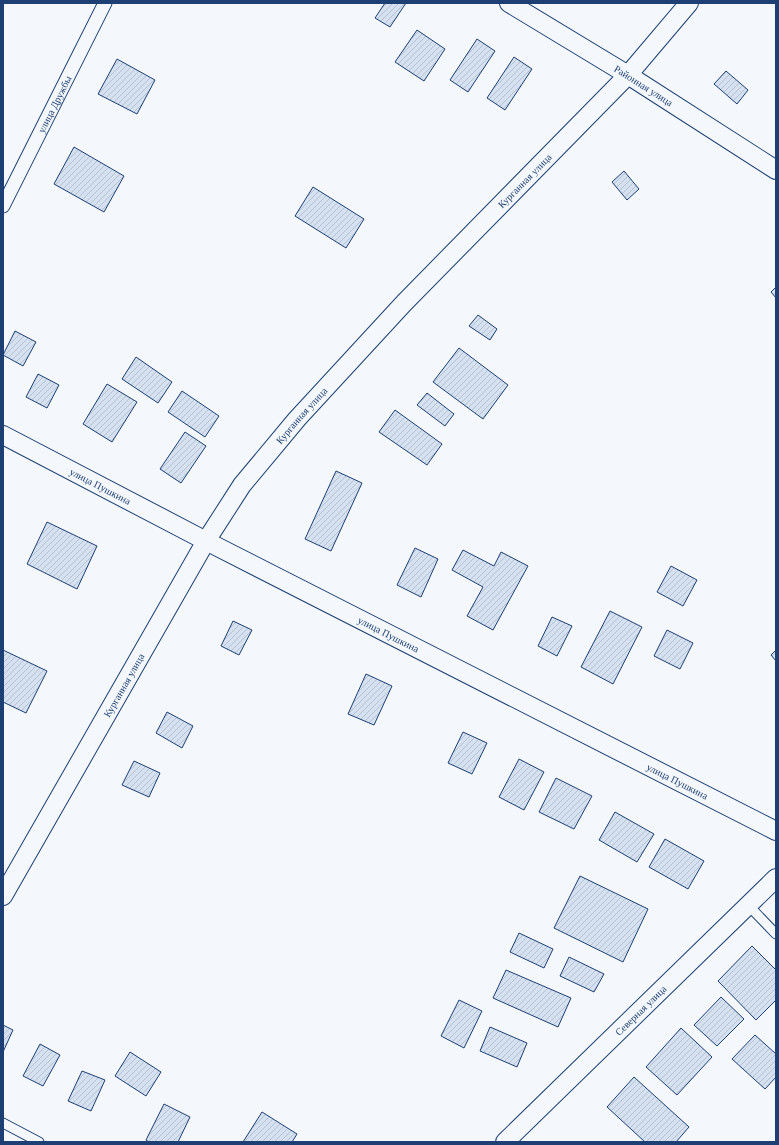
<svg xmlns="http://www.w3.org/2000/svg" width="779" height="1145" font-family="Georgia,serif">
<defs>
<pattern id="building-hatch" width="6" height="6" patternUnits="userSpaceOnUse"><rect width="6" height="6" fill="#d5e0f0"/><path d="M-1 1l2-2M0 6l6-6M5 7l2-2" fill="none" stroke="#b6c1d1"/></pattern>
</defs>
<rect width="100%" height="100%" fill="#f4f7fb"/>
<path fill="url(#building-hatch)" stroke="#1d3f73" d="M385 3H406L390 27 375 18Z
M417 30 445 49 424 81 395 62Z
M477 39 495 51 468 92 450 80Z
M514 57 532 69 505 110 487 98Z
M117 59 155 80 137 114 98 94Z
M726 71 748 90 737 104 714 84Z
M74 147 124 176 104 212 54 184Z
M624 171 639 189 627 200 612 182Z
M313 187 364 219 346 248 295 216Z
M776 287V298L771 292Z
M478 315 497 329 490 340 469 326Z
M15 331 36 342 23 366 3 355Z
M459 348 508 385 483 419 433 382Z
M136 357 172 382 158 403 122 379Z
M38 374 59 385 47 408 26 397Z
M107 384 137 402 112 442 83 424Z
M182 391 219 416 205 437 168 412Z
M427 393 454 414 445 426 417 405Z
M395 410 442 444 427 465 379 432Z
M185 432 206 446 181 483 160 469Z
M336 471 362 483 331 551 305 539Z
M47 522 97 546 77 589 27 564Z
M415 548 438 559 421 597 397 585Z
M463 550 494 566 501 552 528 566 493 630 467 616 483 587 452 570Z
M671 566 697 580 683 606 657 592Z
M610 611 642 627 613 684 581 667Z
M552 617 572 626 557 656 538 646Z
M233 621 252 630 239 655 221 646Z
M667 630 693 643 680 669 654 656Z
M3 650 47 671 26 713 3 702Z
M776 650V661L771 655Z
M366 674 392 686 374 725 348 714Z
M167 712 193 726 182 748 156 733Z
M463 732 487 743 472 774 448 763Z
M519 759 544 772 524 810 499 797Z
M134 761 160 773 149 797 122 785Z
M556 778 592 796 574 829 539 812Z
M615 812 654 834 637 862 599 840Z
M665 839 704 861 688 889 649 867Z
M580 876 648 909 623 962 554 928Z
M519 933 553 949 544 968 510 952Z
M752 946 776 970V1000L756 1020 718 981Z
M569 957 604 974 594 992 560 976Z
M506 970 571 998 558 1027 493 998Z
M721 997 744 1019 717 1046 694 1025Z
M459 1000 482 1011 464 1048 441 1036Z
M3 1025 13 1030 3 1052Z
M490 1027 527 1043 517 1067 480 1051Z
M681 1028 712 1057 677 1095 646 1067Z
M755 1035 776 1054V1077L765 1089 732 1059Z
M40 1044 60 1055 43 1086 23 1076Z
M130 1052 161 1072 146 1096 115 1076Z
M82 1071 105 1080 91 1111 68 1101Z
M634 1077 689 1127 676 1142H645L607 1107Z
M164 1104 190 1117 178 1142H149L146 1140Z
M262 1112 297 1134 292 1142H243Z"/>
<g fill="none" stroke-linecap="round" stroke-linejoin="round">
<defs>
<path id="service" d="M748 905 776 934
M3 1123 39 1142"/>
<g id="pedestrian">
<path id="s1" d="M3 206 105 3"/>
</g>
<g id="minor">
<path id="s2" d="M509 3 628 75 776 170"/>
<path id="s3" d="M3 435 206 541 776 831"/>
<path id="s4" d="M3 896 206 541 242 485 297 419 404 303 628 75 689 3"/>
<path id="s5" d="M505 1142 776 878"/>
</g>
</defs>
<use href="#service" stroke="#1d3f73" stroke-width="11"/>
<use href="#pedestrian" stroke="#1d3f73" stroke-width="15"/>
<use href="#minor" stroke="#1d3f73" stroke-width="20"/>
<use href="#service" stroke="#f4f7fb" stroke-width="9"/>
<use href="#pedestrian" stroke="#f4f7fb" stroke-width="13"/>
<use href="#minor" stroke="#f4f7fb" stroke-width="18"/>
</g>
<g text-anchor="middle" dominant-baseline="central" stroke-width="3" stroke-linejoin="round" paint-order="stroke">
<g font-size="10" fill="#1d3f73" stroke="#f4f7fb">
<text stroke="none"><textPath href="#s2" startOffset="158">Районная улица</textPath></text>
<text stroke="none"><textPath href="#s1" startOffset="114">улица Дружбы</textPath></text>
<text stroke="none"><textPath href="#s4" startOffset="891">Курганная улица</textPath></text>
<text stroke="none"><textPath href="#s4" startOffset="567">Курганная улица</textPath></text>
<text stroke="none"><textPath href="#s3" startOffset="110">улица Пушкина</textPath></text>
<text stroke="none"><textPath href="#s3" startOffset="434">улица Пушкина</textPath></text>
<text stroke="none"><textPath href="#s4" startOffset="243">Курганная улица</textPath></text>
<text stroke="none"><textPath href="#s3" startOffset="758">улица Пушкина</textPath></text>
<text stroke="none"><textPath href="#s5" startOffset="189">Северная улица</textPath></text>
</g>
</g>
<rect width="779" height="1145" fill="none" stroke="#1d3f73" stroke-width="8"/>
</svg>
